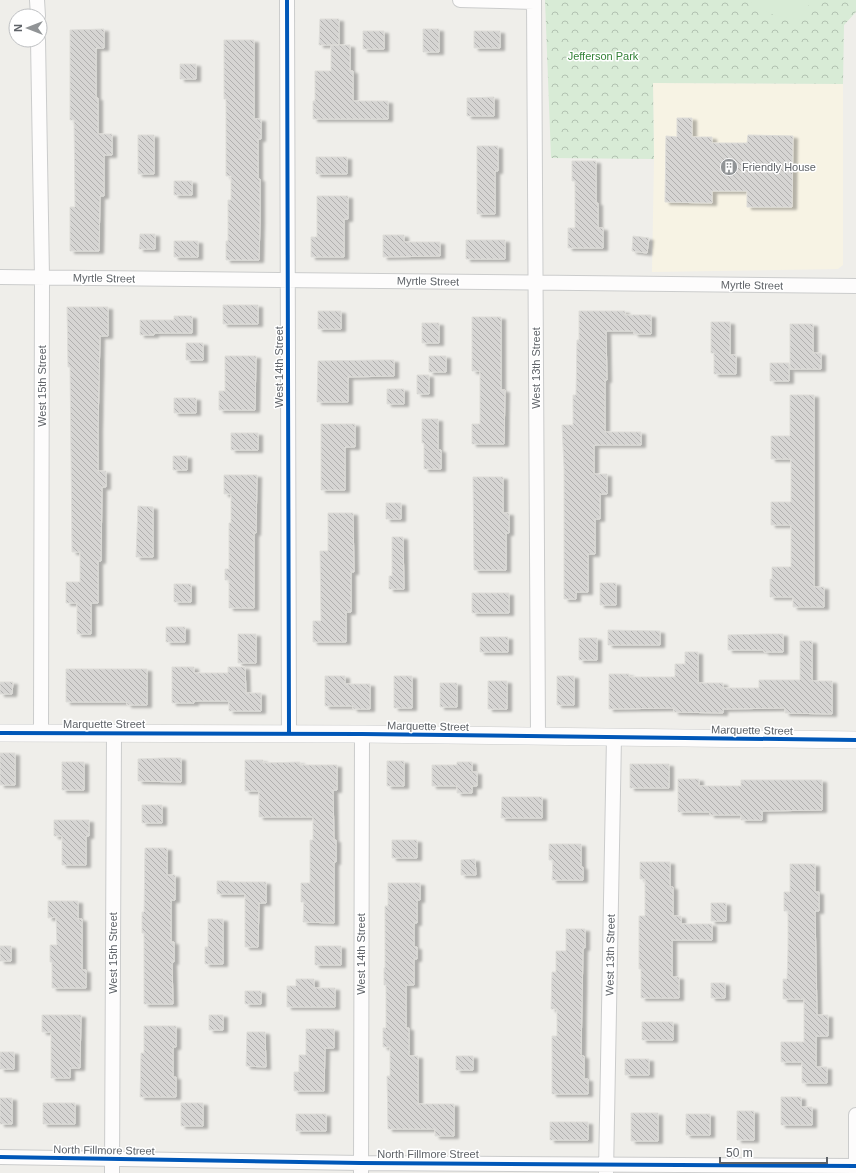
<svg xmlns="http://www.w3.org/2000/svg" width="856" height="1173" font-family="Helvetica,sans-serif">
<defs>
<pattern id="park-crowns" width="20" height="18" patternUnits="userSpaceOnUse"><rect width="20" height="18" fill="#d8ebd6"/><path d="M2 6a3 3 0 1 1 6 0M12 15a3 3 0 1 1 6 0" fill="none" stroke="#b2c2b1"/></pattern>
<pattern id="building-back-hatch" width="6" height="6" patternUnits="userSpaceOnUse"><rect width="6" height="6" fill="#d6d5d3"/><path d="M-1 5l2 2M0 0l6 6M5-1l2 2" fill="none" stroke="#b1b0af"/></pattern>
<filter id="shadow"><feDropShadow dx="4.5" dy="2.5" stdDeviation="1" flood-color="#0004"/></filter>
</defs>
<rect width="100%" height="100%" fill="#efeeea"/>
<path fill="#f7f3e4" d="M653 83 843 84V265L838 269 652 272 654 159Z"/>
<path fill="url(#park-crowns)" d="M545 0H856V12L844 25 843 84 653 83 654 159 551 158Z"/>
<path fill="#d8ebd6" d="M748 0H809L806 20C781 18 768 16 748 0Z"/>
<path fill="url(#building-back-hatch)" stroke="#deddd9" filter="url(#shadow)" d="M320 19H339V45H319Z
M104 29V48H96V98H98V134H112V155H104V196H100L99 251H70V207H75L74 120H70V30Z
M423 29H439V52H423Z
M363 31H384V49H363Z
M474 31H500V48H474Z
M224 40H254V119H261V139H258V179H260V222L259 260H226V241H228V200H231V176H226V99H224Z
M331 45H350V71H353V101H388V119H313V101H315V71H331Z
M180 64H196V79H180Z
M494 97V116H467V98Z
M677 118H692V137H712V143H747L748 135 793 136 792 207H747V191H712V203L665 202 666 136 677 137Z
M138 135H154V174H138Z
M477 146H498V171H495V214H477Z
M316 157H347V174H316Z
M572 161H596V203H598V228H603V248H568V228H575V181H572Z
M174 181H192V195H174Z
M317 196H348V219H344V257H311V237H317Z
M140 234H155V249H139Z
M383 235H404V242H440V256L383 257Z
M633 236 649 238 647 253 632 251Z
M466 240H505V259H466Z
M174 241H198V257H174Z
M223 305H258V324H223Z
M67 307H108V336H100L98 428V471H106V487H102L101 561H98V603H91V634H77V603H66V582H80V552H72L70 367H68Z
M318 311H341V329H318Z
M579 311H625V315H651V334H634V331H606L607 380H605V432H641V445H594V474H607V494H600V519H595V554H588V592H576V599H564V468L562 425H573V395H576L577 340H579Z
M174 316H192V333H154V335H140V320H174Z
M472 317H501V390H505L504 444H472V424H480V371H472Z
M711 322H730V355H736V374H714V353H711Z
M422 323H439V343H422Z
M790 324H813V353H821V369H790Z
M186 343H203V360H186Z
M225 356H256L255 410H219V391H225Z
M429 356H446V372H429Z
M377 360H394V376L348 377V402H317L318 361Z
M770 363H789V381H770Z
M417 375H429V394H417Z
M387 389H404V404H387Z
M790 395H814V587H824V607H793V597H770V579H772V567H791V525H771V502H791V459H771V436H790Z
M174 398H196V413H174Z
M422 419H438V450H441V469H424V443H422Z
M321 424H355V447H345V490H321Z
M231 433H258V450H231Z
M173 456H187V470H173Z
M224 475H257L256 533H254V608H229V580H225V569H229V523H231V494H224Z
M473 477H503V513H509V533H506V570H474Z
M386 503H401V519H386Z
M138 506 153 507V557H136Z
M328 513H353L354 572H351V612H346V642H313V621H321L320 551H328Z
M392 537H403L404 589H389V576H392Z
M600 583H616V605H600Z
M174 584H191V602H174Z
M472 593H509V613H472Z
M166 627H185V642H166Z
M608 630 660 631V645H608Z
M238 634H256V663H238Z
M764 634H783V652H764V650H728V635Z
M480 637H508V652H480Z
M579 638H597V660H579Z
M800 641H812V681H832V714L785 713V708L723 709V713L674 712V708L609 709V674H629V677H675V664H685V652H698V683H723V688H759V680H800Z
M172 667H194V673H228V667H245L246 693H261V711H229V701H194V703H172Z
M66 669H147V705H127V702H66Z
M325 676H345V684H370V709H353V706H325Z
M394 676H412V708H394Z
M557 676H574V705H557Z
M488 681H507V709H488Z
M0 682H13L12 694H0Z
M440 683H457V707H440Z
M0 753H15V785H0Z
M162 758H181V782L138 781V759Z
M245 760H263V763L300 762V765H337V790H333L334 840H336V862H334V923L303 922 304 902H301V883H310V840H313V817H259V791H245Z
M387 761H404V786H387Z
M62 762H84V790H62Z
M457 762H472V772H477V786H472V793H457V786H432V765H457Z
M630 764H669V788H630Z
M678 779H699V786H741V780H822V810L762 811V820H741V815H710V812H678Z
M502 797H542V818H501Z
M142 805H162V823H142Z
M54 820H89V836H86V865H62V836H54Z
M392 840H417V858H392Z
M549 844H581V867H583V880H552L553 860H549Z
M145 848H167V875H175V900H171V942H174V962H172L173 1004H144V933H142V912H144Z
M475 859 476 875H461V860Z
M640 862H670V887H673V916H681V924H712V940H672V977H679V998H641V969H639V916H645V879H640Z
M790 864H815V892H819V911H815L817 1015H828V1036H816V1067H827V1083H802V1062H781V1042H804V999H783V979H787L788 949V911H784V892H790Z
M217 881H229V882H266V903H259L258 947H245V894H217Z
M388 883H420V900H417V923H414V947H417V959H414V985H406V1028H409V1056H418V1104H454V1136H435V1129H388L387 1076H390V1047H383V1028H386V985H384V968H385V906H388Z
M48 901H78V919H82V970H86V988H52V962H50V945H57L56 917 48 918Z
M711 903H726V921H711Z
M208 919H223V964H205V947H208Z
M566 929H585V948H583L581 1056H584V1079H588V1094H552V1036H557V1009H551L552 972H556V951H566Z
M0 946H11V961H0Z
M315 946H341V965H315Z
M296 979H314V988H335V1007H287V986H296Z
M711 983H725V998H711Z
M245 991H261V1004H245Z
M42 1015H81L80 1068H70V1078H51V1032H42Z
M209 1015H223V1030H209Z
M642 1022H673V1040H642Z
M144 1026H176V1047H173V1077H176V1097H140L141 1053H144Z
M306 1029H334V1048H325L324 1091H294V1072H299V1055H306Z
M247 1032H265L266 1067 246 1066Z
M0 1052H14V1069H0Z
M456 1056H473V1070H456Z
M625 1059H649V1075H625Z
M781 1097H801V1107H812V1125H781Z
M0 1098H12V1124H0Z
M43 1103H75V1124H43Z
M181 1103H203V1126H181Z
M737 1111H754V1140H737Z
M631 1113H658V1141H631Z
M296 1114H326V1131H296Z
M686 1114H710V1135H686Z
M550 1122H588V1140H550Z"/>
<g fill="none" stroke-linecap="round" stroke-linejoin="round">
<defs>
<path id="minor" d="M37 0 38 16
M287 0 289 734
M460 0 534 2
M534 0 538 736
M38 40 42 277 41 733
M0 277 856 286
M0 1157 361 1163 856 1166
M112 1173 114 733
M361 1173 362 734
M606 1173 614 737
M856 1173V1115"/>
<path id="tertiary" d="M0 733 362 734 856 740"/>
</defs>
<use href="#minor" stroke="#cbcccc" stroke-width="16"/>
<use href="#tertiary" stroke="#cbcccc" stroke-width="18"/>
<use href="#minor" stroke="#fdfcfc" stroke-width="14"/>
<use href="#tertiary" stroke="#fdfcfc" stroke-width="17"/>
<defs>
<path id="cycleway" d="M287 0 289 734
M0 733 362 734 856 740
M0 1157 361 1163 856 1166"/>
</defs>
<use href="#cycleway" stroke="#fff" stroke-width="6"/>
<use href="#cycleway" stroke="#0057b8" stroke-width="4"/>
</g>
<defs>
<symbol id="building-disc" viewBox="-11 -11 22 22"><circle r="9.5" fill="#919496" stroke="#fff"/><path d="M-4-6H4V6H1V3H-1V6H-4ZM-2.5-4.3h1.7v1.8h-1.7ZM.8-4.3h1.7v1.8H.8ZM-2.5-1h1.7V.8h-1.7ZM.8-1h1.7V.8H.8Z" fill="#fff"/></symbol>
</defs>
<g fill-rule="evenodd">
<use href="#building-disc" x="719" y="157" width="20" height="20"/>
</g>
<g text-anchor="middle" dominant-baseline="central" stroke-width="3" stroke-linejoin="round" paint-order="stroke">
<g font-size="11" fill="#348238" stroke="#fff">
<text x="603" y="56">Jefferson Park</text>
</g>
<g font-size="11" fill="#5f6368" stroke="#fff" text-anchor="start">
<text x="742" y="167">Friendly House</text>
</g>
<g font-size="11" fill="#5f6368" stroke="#fff">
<text transform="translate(104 278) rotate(1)">Myrtle Street</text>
<text transform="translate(428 281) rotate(1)">Myrtle Street</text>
<text transform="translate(752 285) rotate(1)">Myrtle Street</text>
<text transform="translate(279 367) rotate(-90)">West 14th Street</text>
<text transform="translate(536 368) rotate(-90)">West 13th Street</text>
<text transform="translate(42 386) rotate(-90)">West 15th Street</text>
<text x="104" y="724">Marquette Street</text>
<text transform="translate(428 726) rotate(1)">Marquette Street</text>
<text transform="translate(752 730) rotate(1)">Marquette Street</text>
<text transform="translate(113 953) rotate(-90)">West 15th Street</text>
<text transform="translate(361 954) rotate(-90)">West 14th Street</text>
<text transform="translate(610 955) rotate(-89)">West 13th Street</text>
<text transform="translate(104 1150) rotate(1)">North Fillmore Street</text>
<text x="428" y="1154">North Fillmore Street</text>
</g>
</g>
<g transform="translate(28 28) rotate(270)"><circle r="19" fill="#ffffff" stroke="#bfc1c3"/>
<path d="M0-3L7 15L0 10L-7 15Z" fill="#919496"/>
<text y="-6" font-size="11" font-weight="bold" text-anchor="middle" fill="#5f6368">N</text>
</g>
<path d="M720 1157v6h107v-6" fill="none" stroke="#5f6368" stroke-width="2"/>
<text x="726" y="1157" font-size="12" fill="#5f6368" stroke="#ffffff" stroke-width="3" paint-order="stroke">50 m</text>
</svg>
